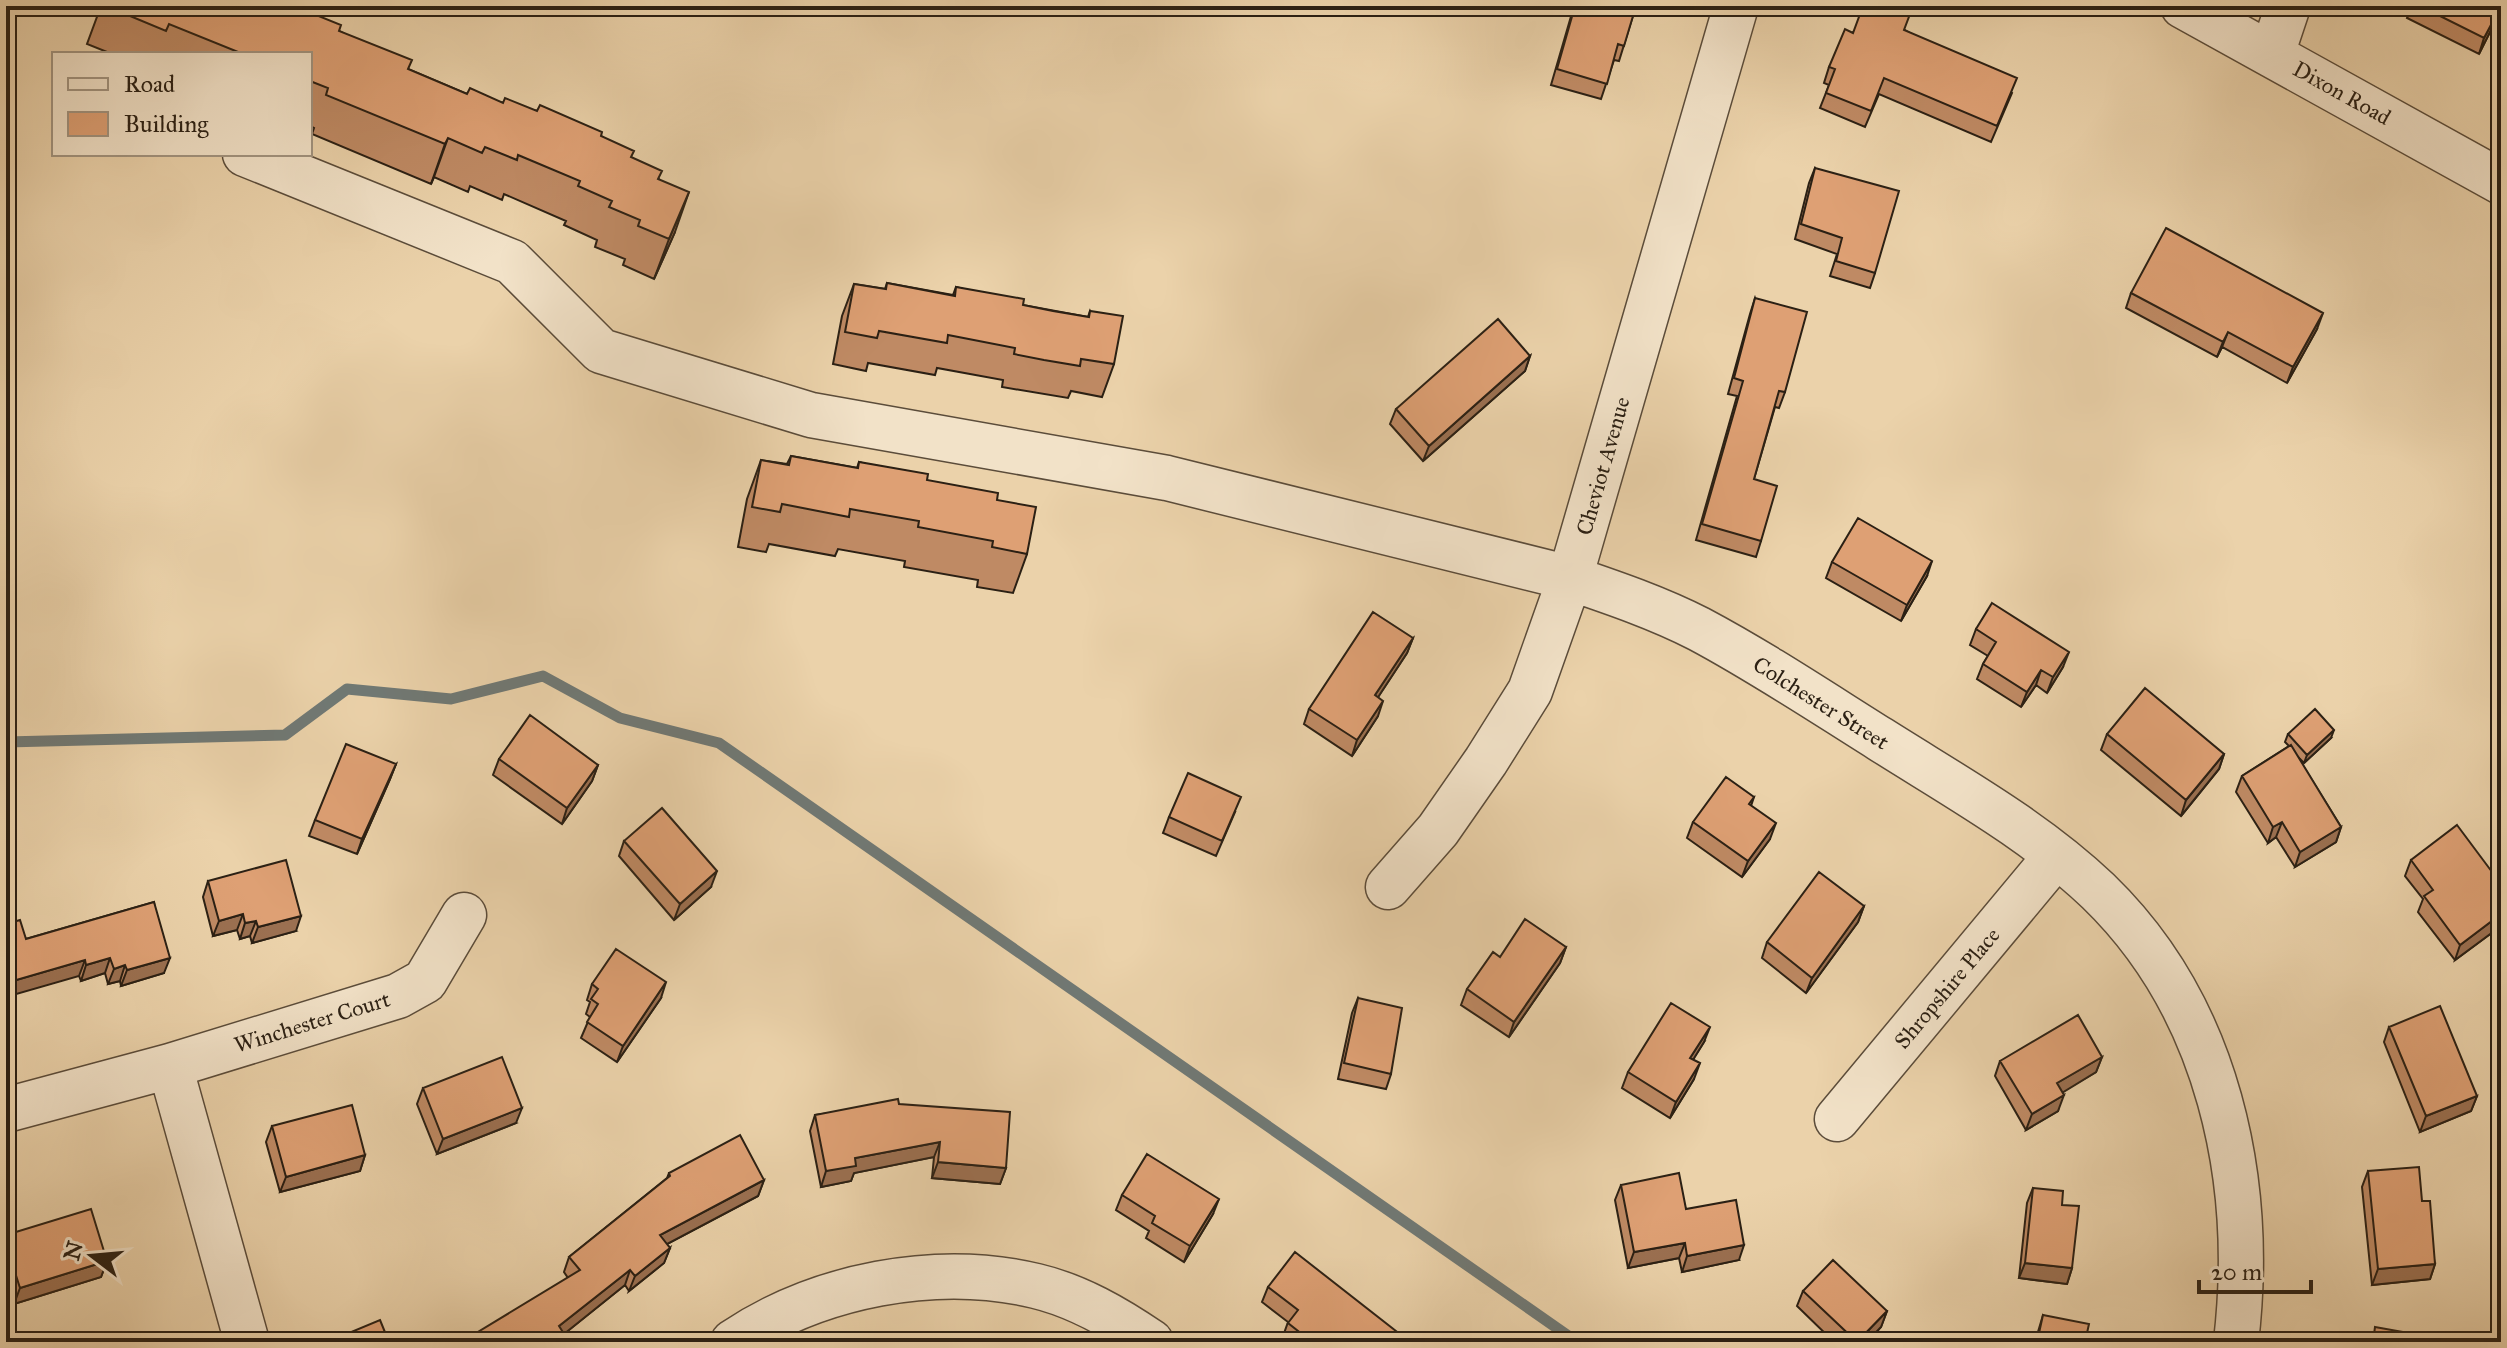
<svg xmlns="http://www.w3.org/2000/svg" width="2507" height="1348" font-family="'IM FELL Great Primer',serif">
<rect width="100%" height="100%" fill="#ebd2aa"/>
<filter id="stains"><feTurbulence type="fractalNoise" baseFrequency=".0025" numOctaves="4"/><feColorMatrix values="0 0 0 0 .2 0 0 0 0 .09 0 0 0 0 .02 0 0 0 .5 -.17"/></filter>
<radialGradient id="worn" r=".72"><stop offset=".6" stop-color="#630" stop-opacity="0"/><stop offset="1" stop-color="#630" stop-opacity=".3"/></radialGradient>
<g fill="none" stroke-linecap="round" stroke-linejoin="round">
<path stroke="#707975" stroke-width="11" d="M6 742 285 735 347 689 451 699 543 676 620 718 719 743 1577 1342"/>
<defs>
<path id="minor" d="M2183 6 2501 182
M2272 54 2288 6
M245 154 512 262 601 351 811 415 1167 478 1570 578C1614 593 1658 608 1699 629 1761 662 1821 702 1880 739 1954 786 2034 830 2098 891 2219 1008 2255 1180 2236 1342
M1388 887 1438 830 1486 761 1530 691 1570 578 1736 6
M170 1066 247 1342
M6 1110 170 1066 398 996 425 981 464 915
M1837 1119 2056 856
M733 1342C818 1285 936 1262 1036 1286 1078 1296 1116 1318 1151 1342"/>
</defs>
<use href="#minor" stroke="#5b4c3a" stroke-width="47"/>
<use href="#minor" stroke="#f2e2c8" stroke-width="44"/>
</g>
<path fill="#bf8a64" stroke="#2b2014" stroke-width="2" d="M101 6H294L408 69 467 94 537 111 601 136 659 179 675 232 654 279 623 265 625 259 595 247 597 240 564 225 566 221 504 194 502 200 470 186 468 192 434 177 431 184 312 134 314 128 310 126V54H112L87 44Z
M1574 6H1636L1619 61 1614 60 1601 99 1551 85Z
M2412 6H2501V10L2479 54 2407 18Z
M1905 30 2012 93 1991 142 1879 94 1865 127 1820 108 1829 85 1824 83 1829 67 1853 33Z
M1815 168 1875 273 1870 288 1830 276 1837 254 1795 239 1809 183Z
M887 283 953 295 956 287 1023 305 1088 317 1090 311 1114 364 1102 397 1071 391 1068 398 1002 387 1003 380 937 368 935 375 868 363 866 371 833 364 842 316 854 284 885 289Z
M2131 293 2317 329 2287 383 2222 347 2217 357 2126 308Z
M1755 298 1785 392 1779 408 1775 407 1754 479 1761 541 1756 557 1696 540 1737 396 1728 394 1750 314Z
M1530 356 1525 371 1423 461 1390 424 1396 409Z
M791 456 857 468 859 462 997 500 1027 554 1013 593 977 587 978 580 904 567 905 561 838 549 835 556 769 544 766 552 738 547 747 499 761 460 787 464Z
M1832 562 1927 576 1901 621 1826 578Z
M1976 629 2063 667 2047 693 2036 685 2021 707 1977 679 1983 664 1988 656 1970 645Z
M1413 638 1407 653 1378 697V716L1352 756 1304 724 1309 709Z
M2107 734 2224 754 2219 769 2181 816 2101 750Z
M2288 734 2331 738 2304 763 2297 756 2341 827 2336 842 2295 867 2276 837 2268 843 2236 792 2242 776 2289 746 2285 742Z
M499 759 598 765 592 781 562 824 493 775Z
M396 764 390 779 357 854 309 836 315 820Z
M1754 797 1751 806 1770 839 1742 877 1687 838 1693 822Z
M1235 812 1216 856 1163 833 1169 817Z
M624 841 711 887 674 920 619 856Z
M2411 860 2501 884V926L2455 960 2418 912 2423 899 2405 876Z
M208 881 296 931 252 943 250 936 240 939 237 930 213 936 203 897Z
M154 902 164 973 121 986 120 981 108 984 105 973 81 981 79 976 26 939Z
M1864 906 1858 922 1806 993 1762 958 1767 942Z
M1566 947 1560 963 1509 1037 1461 1005 1467 989 1500 957Z
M592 984 661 998 617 1062 581 1038 590 1017 586 1014 590 1002 587 1000Z
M1358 998 1391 1074 1386 1089 1338 1079 1352 1013Z
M2389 1027 2477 1096 2471 1111 2420 1132 2384 1042Z
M1704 1042 1693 1059 1694 1079 1670 1118 1622 1088 1628 1072Z
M2102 1057 2096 1072 2062 1092 2058 1111 2026 1130 1995 1076 2000 1061Z
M423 1088 516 1123 437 1154 417 1104Z
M899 1104 1006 1168 1000 1184 932 1178 934 1157 854 1173 851 1181 821 1187 810 1131 815 1115Z
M272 1126 365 1155 360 1171 280 1192 266 1142Z
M2368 1171 2422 1201 2435 1264 2430 1279 2372 1285 2362 1187Z
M669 1173 764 1180 758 1196 667 1244 670 1248 664 1263 629 1291 625 1285 564 1334 567 1342H463L568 1278 564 1272 569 1257 667 1178Z
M1621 1185 1686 1209 1739 1260 1682 1272 1679 1258 1628 1268 1615 1200Z
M2033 1188 2062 1205 2072 1268 2067 1284 2019 1278 2027 1203Z
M1122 1195 1213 1214 1184 1262 1146 1238 1149 1231 1116 1210Z
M6 1235 107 1261 101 1277 14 1304 6 1278Z
M1268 1287 1410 1342H1286L1282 1339 1288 1322 1262 1302Z
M1803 1291 1887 1311 1881 1327 1867 1342H1834L1797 1306Z
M2043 1315 2085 1342H2035Z"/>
<path fill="#9b7051" stroke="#2b2014" stroke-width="2" d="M2501 6V10L2479 54 2484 38Z
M448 138 434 177 431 184 445 144Z
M689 192 675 232 654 279 669 239Z
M2323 313 2317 329 2287 383 2293 367Z
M2228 332 2222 347 2217 357 2223 342Z
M1530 356 1525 371 1423 461 1429 446Z
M1932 561 1927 576 1901 621 1907 605Z
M1413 638 1407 653 1369 711 1375 695Z
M2069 652 2063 667 2047 693 2053 677Z
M2041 670 2036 685 2021 707 2027 692Z
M1383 701 1378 716 1352 756 1357 740Z
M2334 730 2331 738 2304 763 2307 755Z
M2224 754 2219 769 2181 816 2186 800Z
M396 764 390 779 357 854 362 839Z
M598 765 592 781 562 824 567 808Z
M2282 822 2276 837 2268 843 2273 827Z
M1776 823 1770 839 1742 877 1748 861Z
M2341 827 2336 842 2295 867 2300 852Z
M717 871 711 887 674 920 680 904Z
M1864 906 1858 922 1806 993 1812 978Z
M243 914 237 930 213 936 219 921Z
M2501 914V926L2455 960 2460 945Z
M301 916 296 931 252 943 258 927Z
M256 921 250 936 240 939 245 923Z
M1566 947 1560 963 1509 1037 1514 1022Z
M110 958 105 973 81 981 86 965Z
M170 958 164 973 121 986 127 970Z
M85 960 79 976 6 997V983Z
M125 965 120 981 108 984 114 969Z
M666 982 661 998 617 1062 623 1046Z
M1710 1027 1704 1042 1685 1073 1690 1058Z
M2102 1057 2096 1072 2052 1099 2057 1083Z
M1700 1063 1694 1079 1670 1118 1676 1102Z
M2064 1095 2058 1111 2026 1130 2032 1114Z
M2477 1096 2471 1111 2420 1132 2426 1116Z
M522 1108 516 1123 437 1154 443 1139Z
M940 1142 934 1157 854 1173 851 1181 821 1187 826 1171 855 1158Z
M365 1155 360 1171 280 1192 286 1177Z
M938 1162 1006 1168 1000 1184 932 1178Z
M764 1180 758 1196 654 1251 660 1235Z
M1219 1199 1213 1214 1184 1262 1190 1246Z
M1685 1243 1679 1258 1628 1268 1634 1252Z
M1744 1245 1739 1260 1682 1272 1687 1256Z
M670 1248 664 1263 629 1291 635 1276Z
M107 1261 101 1277 14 1304 20 1288Z
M2025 1263 2072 1268 2067 1284 2019 1278Z
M2435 1264 2430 1279 2372 1285 2378 1269Z
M630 1270 625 1285 554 1342 559 1326Z
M1887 1311 1881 1327 1867 1342H1857Z"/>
<path fill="#dea074" stroke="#2b2014" stroke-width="2" d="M106 6H294L341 25 339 31 412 60 408 69 467 94 470 88 503 103 505 98 537 111 540 105 602 132 601 136 634 151 631 157 662 171 658 179 689 192 669 239 638 226 640 220 609 207 612 201 578 186 580 181 518 155 517 160 485 147 482 153 448 138 445 144 326 95 328 88 310 81V54H243L169 24 166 31Z
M1575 6H1636L1624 46 1618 44 1607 84 1557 69Z
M1863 6H1890L1910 14 1904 30 2017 78 1997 126 1884 78 1871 111 1826 93 1835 69 1829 67 1845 29 1853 33Z
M2420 6H2501L2484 38Z
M1815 168 1899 191 1875 273 1836 261 1842 238 1801 224Z
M2166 228 2323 313 2293 367 2228 332 2223 342 2131 293Z
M887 283 955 296 956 287 1024 299 1023 305 1053 311 1089 317 1090 311 1123 316 1114 364 1081 359 1080 366 1044 360 1014 354 1015 348 948 335 947 343 879 331 877 338 845 332 854 284 886 289Z
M1755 298 1807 312 1785 392 1779 391 1754 479 1777 486 1761 541 1702 524 1743 381 1734 378Z
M1498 319 1530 356 1429 446 1396 409Z
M791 456 858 468 859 462 928 474 927 480 998 493 997 500 1036 507 1027 554 992 547 993 541 918 527 919 521 850 509 849 517 782 504 780 512 752 507 761 460 789 465Z
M1858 518 1932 561 1907 605 1832 562Z
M1992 603 2069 652 2053 677 2041 670 2027 692 1983 664 1996 642 1976 629Z
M1373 612 1413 638 1375 695 1383 701 1357 740 1309 709Z
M2145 688 2224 754 2186 800 2107 734Z
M2315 709 2334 730 2307 755 2288 734Z
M530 715 598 765 567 808 499 759Z
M346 744 396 764 362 839 315 820Z
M2291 745 2341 827 2300 852 2282 822 2273 827 2242 776Z
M1188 773 1241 797 1222 841 1169 817Z
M1726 777 1754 797 1749 804 1776 823 1748 861 1693 822Z
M662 808 717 871 680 904 624 841Z
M2457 825 2501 884V914L2460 945 2424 896 2433 890 2411 860Z
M286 860 301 916 258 927 256 921 245 923 243 914 219 921 208 881Z
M1819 872 1864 906 1812 978 1767 942Z
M154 902 170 958 127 970 125 965 114 969 110 958 86 965 85 960 6 983V924L20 920 26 939Z
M1525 919 1566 947 1514 1022 1467 989 1493 952 1500 957Z
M616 949 666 982 623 1046 587 1022 598 1004 591 999 598 989 592 984Z
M1358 998 1402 1008 1391 1074 1344 1063Z
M1671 1003 1710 1027 1690 1058 1700 1063 1676 1102 1628 1072Z
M2440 1006 2477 1096 2426 1116 2389 1027Z
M2078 1015 2102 1057 2057 1083 2064 1095 2032 1114 2000 1061Z
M502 1057 522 1108 443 1139 423 1088Z
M898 1099 899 1104 1010 1112 1006 1168 938 1162 940 1142 855 1158 856 1166 826 1171 815 1115Z
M352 1105 365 1155 286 1177 272 1126Z
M740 1135 764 1180 660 1235 670 1248 635 1276 630 1270 559 1326 568 1340 564 1342H463V1341L580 1270 569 1257 670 1176 669 1173Z
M1147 1154 1219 1199 1190 1246 1152 1223 1155 1216 1122 1195Z
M2419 1167 2422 1201H2430L2435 1264 2378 1269 2368 1171Z
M1679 1173 1686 1209 1736 1200 1744 1245 1687 1256 1685 1243 1634 1252 1621 1185Z
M2033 1188 2063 1191 2062 1205 2079 1206 2072 1268 2025 1263Z
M91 1209 107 1261 20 1288 6 1244V1235Z
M1295 1252 1410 1342H1339L1332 1336 1327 1342H1312L1288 1323 1298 1310 1268 1287Z
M1833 1260 1887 1311 1857 1342 1803 1291Z
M2043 1315 2089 1324 2085 1342H2037Z
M380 1320 389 1342H333L332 1340Z
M2375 1327 2420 1335 2419 1342H2373Z"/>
<g text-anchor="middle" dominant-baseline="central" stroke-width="7" stroke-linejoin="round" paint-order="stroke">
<g font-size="22" fill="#2b2014" stroke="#f2e2c8">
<text transform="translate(2342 93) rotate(29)">Dixon Road</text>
<text transform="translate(1603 466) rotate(-74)">Cheviot Avenue</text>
<text transform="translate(1821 703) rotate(32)">Colchester Street</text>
<text transform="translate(1947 988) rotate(-50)">Shropshire Place</text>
<text transform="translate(312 1022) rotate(-17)">Winchester Court</text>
</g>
</g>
<rect width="2507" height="1348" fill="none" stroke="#ebd2aa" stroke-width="32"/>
<rect x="8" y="8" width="2491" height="1332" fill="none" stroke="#2b2014" stroke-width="4"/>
<rect x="16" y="16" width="2475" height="1316" fill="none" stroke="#2b2014" stroke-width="2"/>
<rect x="52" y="52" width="260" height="104" fill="#f2e2c8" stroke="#a29480" stroke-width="2"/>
<rect x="68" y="78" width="40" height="12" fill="#f2e2c8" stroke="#a29480" stroke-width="2"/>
<text x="124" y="92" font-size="24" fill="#2b2014">Road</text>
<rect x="68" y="112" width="40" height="24" fill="#dea074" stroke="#a29480" stroke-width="2"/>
<text x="124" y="132" font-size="24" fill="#2b2014">Building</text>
<g transform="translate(92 1256) rotate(286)" stroke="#f2e2c8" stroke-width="6" paint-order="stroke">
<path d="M0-6L14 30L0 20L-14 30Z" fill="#2b2014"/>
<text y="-12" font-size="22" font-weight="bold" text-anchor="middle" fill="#2b2014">N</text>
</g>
<path d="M2199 1280v12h112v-12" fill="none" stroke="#2b2014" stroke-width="4"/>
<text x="2211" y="1280" font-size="24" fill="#2b2014" stroke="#f2e2c8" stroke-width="6" paint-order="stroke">20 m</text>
<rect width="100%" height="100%" filter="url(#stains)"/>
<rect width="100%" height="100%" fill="url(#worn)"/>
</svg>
